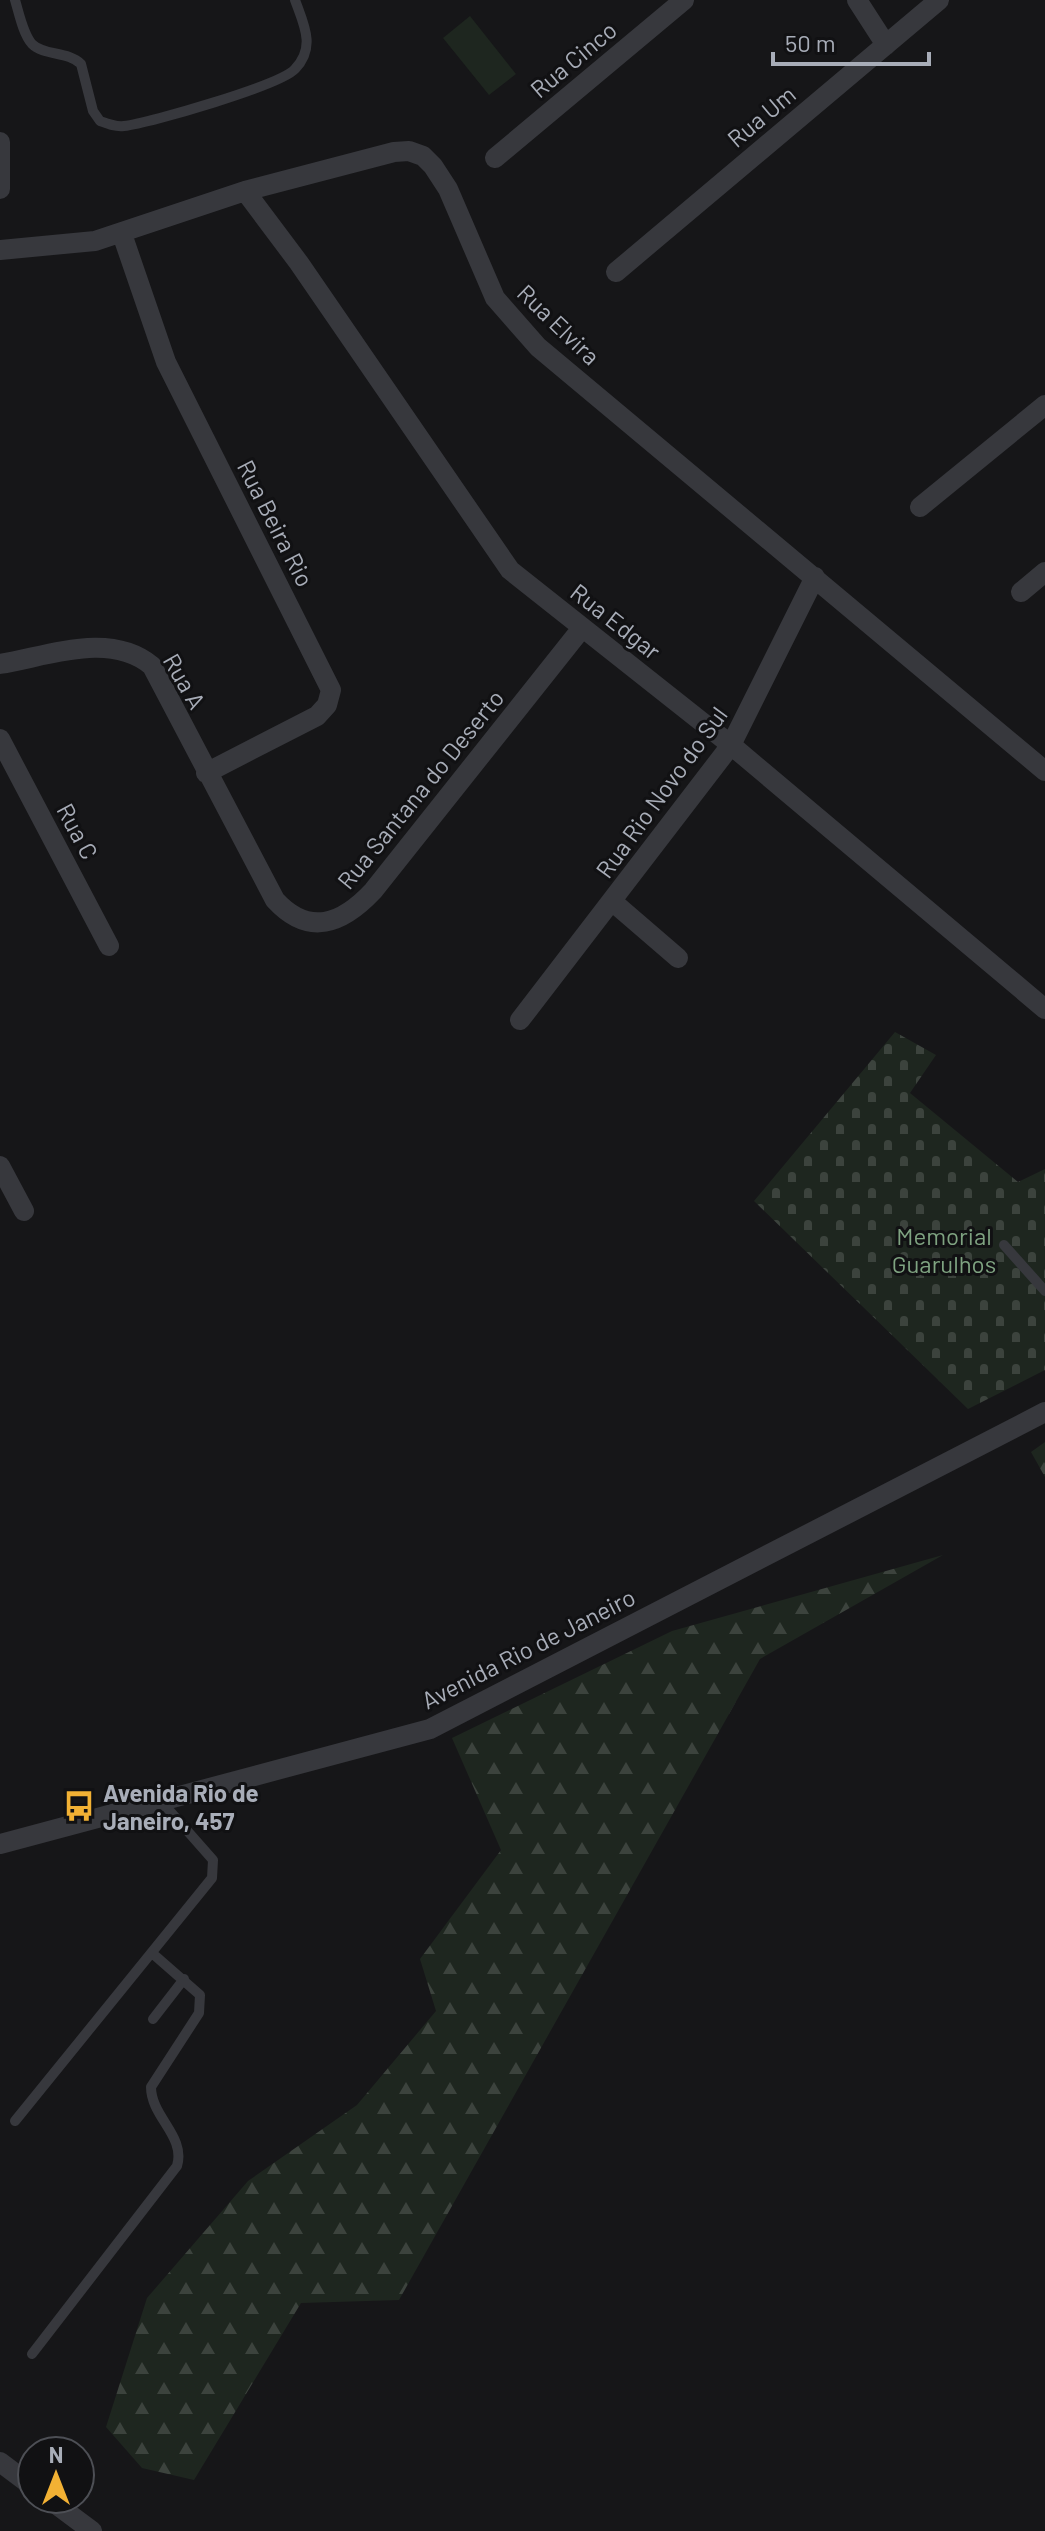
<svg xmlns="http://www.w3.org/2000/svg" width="1045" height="2531" font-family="Barlow,sans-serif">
<defs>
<pattern id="forest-firs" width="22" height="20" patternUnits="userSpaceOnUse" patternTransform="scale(2)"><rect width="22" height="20" fill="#1e261f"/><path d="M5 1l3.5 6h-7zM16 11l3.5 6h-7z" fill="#3c433d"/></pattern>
<pattern id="cemetery-stones" width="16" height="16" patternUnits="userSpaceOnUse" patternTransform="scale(2)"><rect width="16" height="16" fill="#1e261f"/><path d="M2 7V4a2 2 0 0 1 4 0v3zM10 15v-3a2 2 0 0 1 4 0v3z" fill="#3c433d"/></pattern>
</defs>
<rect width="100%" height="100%" fill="#161618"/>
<path fill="url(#forest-firs)" d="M1045 1442V1477L1031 1452Z
M943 1555 760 1659 399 2300 301 2303 194 2480 142 2468 106 2427 147 2298 248 2181 357 2105 436 2011 420 1959 501 1850 452 1738 672 1631Z"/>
<path fill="url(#cemetery-stones)" d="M895 1032 936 1055 910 1093 1018 1182 1045 1169V1370L968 1409 754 1201Z"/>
<path fill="#1e261f" d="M470 16 516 74 489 95 443 38Z"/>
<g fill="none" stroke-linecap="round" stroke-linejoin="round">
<path stroke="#37383d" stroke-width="10" d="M15 0C19 13 23 34 32 44 44 56 68 51 81 64L93 111 100 121C108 124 115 127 124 126 150 123 281 85 295 69 316 47 304 25 295 0
M1004 1245 1045 1291
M153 2019 184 1979
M15 2121 212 1878 213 1860 161 1801
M32 2354 177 2166C186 2136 151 2117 151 2087L199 2013 200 1995 152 1953"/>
<path stroke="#37383d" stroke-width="20" d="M857 0 886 45
M0 142V189
M495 158 684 0
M245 191 299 263 510 570 731 745 1045 1009
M122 234 166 362 331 690 327 705 317 716 206 773
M0 250 95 241 245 191 394 152 409 151 423 156 433 166 448 189 495 298 538 347 1045 771
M616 272 939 0
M920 507 1045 405
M1021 592 1045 572
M0 664C49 656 110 631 152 666L275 900C309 937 342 924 373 891L582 628
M0 739 109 946
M613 902 678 958
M520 1020 731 745 815 577
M0 1166 24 1211
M0 1844 430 1729 1045 1412
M0 2462 32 2486
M49 2499 92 2531"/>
</g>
<defs>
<symbol id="bus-bare" viewBox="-9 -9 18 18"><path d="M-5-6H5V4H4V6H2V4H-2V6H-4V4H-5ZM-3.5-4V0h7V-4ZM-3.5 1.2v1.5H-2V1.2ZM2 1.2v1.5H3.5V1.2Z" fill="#f2b134" stroke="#111113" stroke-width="2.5" paint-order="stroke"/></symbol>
</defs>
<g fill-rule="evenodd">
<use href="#bus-bare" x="57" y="1784" width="44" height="44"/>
</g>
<g text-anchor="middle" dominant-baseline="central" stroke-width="6" stroke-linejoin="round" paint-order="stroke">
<g font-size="24" fill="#a8adb8" stroke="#111113">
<text transform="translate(573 59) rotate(-40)">Rua Cinco</text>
<text transform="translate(761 116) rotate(-40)">Rua Um</text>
<text transform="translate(559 324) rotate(44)">Rua Elvira</text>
<text transform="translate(276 523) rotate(63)">Rua Beira Rio</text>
<text transform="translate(616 621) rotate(38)">Rua Edgar</text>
<text transform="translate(185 681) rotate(60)">Rua A</text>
<text transform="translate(420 789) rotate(-51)">Rua Santana do Deserto</text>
<text transform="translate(661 792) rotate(-54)">Rua Rio Novo do Sul</text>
<text transform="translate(78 831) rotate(62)">Rua C</text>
<text transform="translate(528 1648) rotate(-27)">Avenida Rio de Janeiro</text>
</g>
<g font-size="24" fill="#7fa381" stroke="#111113">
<text x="944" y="1235">Memorial<tspan x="944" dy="28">Guarulhos</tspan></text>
</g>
<g font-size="24" font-weight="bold" fill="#a8adb8" stroke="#111113" text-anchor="start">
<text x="103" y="1792">Avenida Rio de<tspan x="103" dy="28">Janeiro, 457</tspan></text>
</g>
</g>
<g transform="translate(56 2475)"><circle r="38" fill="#111113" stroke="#4d4f55" stroke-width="2"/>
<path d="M0-6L14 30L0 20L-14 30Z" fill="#f2b134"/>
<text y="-12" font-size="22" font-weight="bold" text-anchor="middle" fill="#a8adb8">N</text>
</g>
<path d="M773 52v12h156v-12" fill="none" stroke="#a8adb8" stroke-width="4"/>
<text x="785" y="52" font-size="24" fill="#a8adb8" stroke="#111113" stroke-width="6" paint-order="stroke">50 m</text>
</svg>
